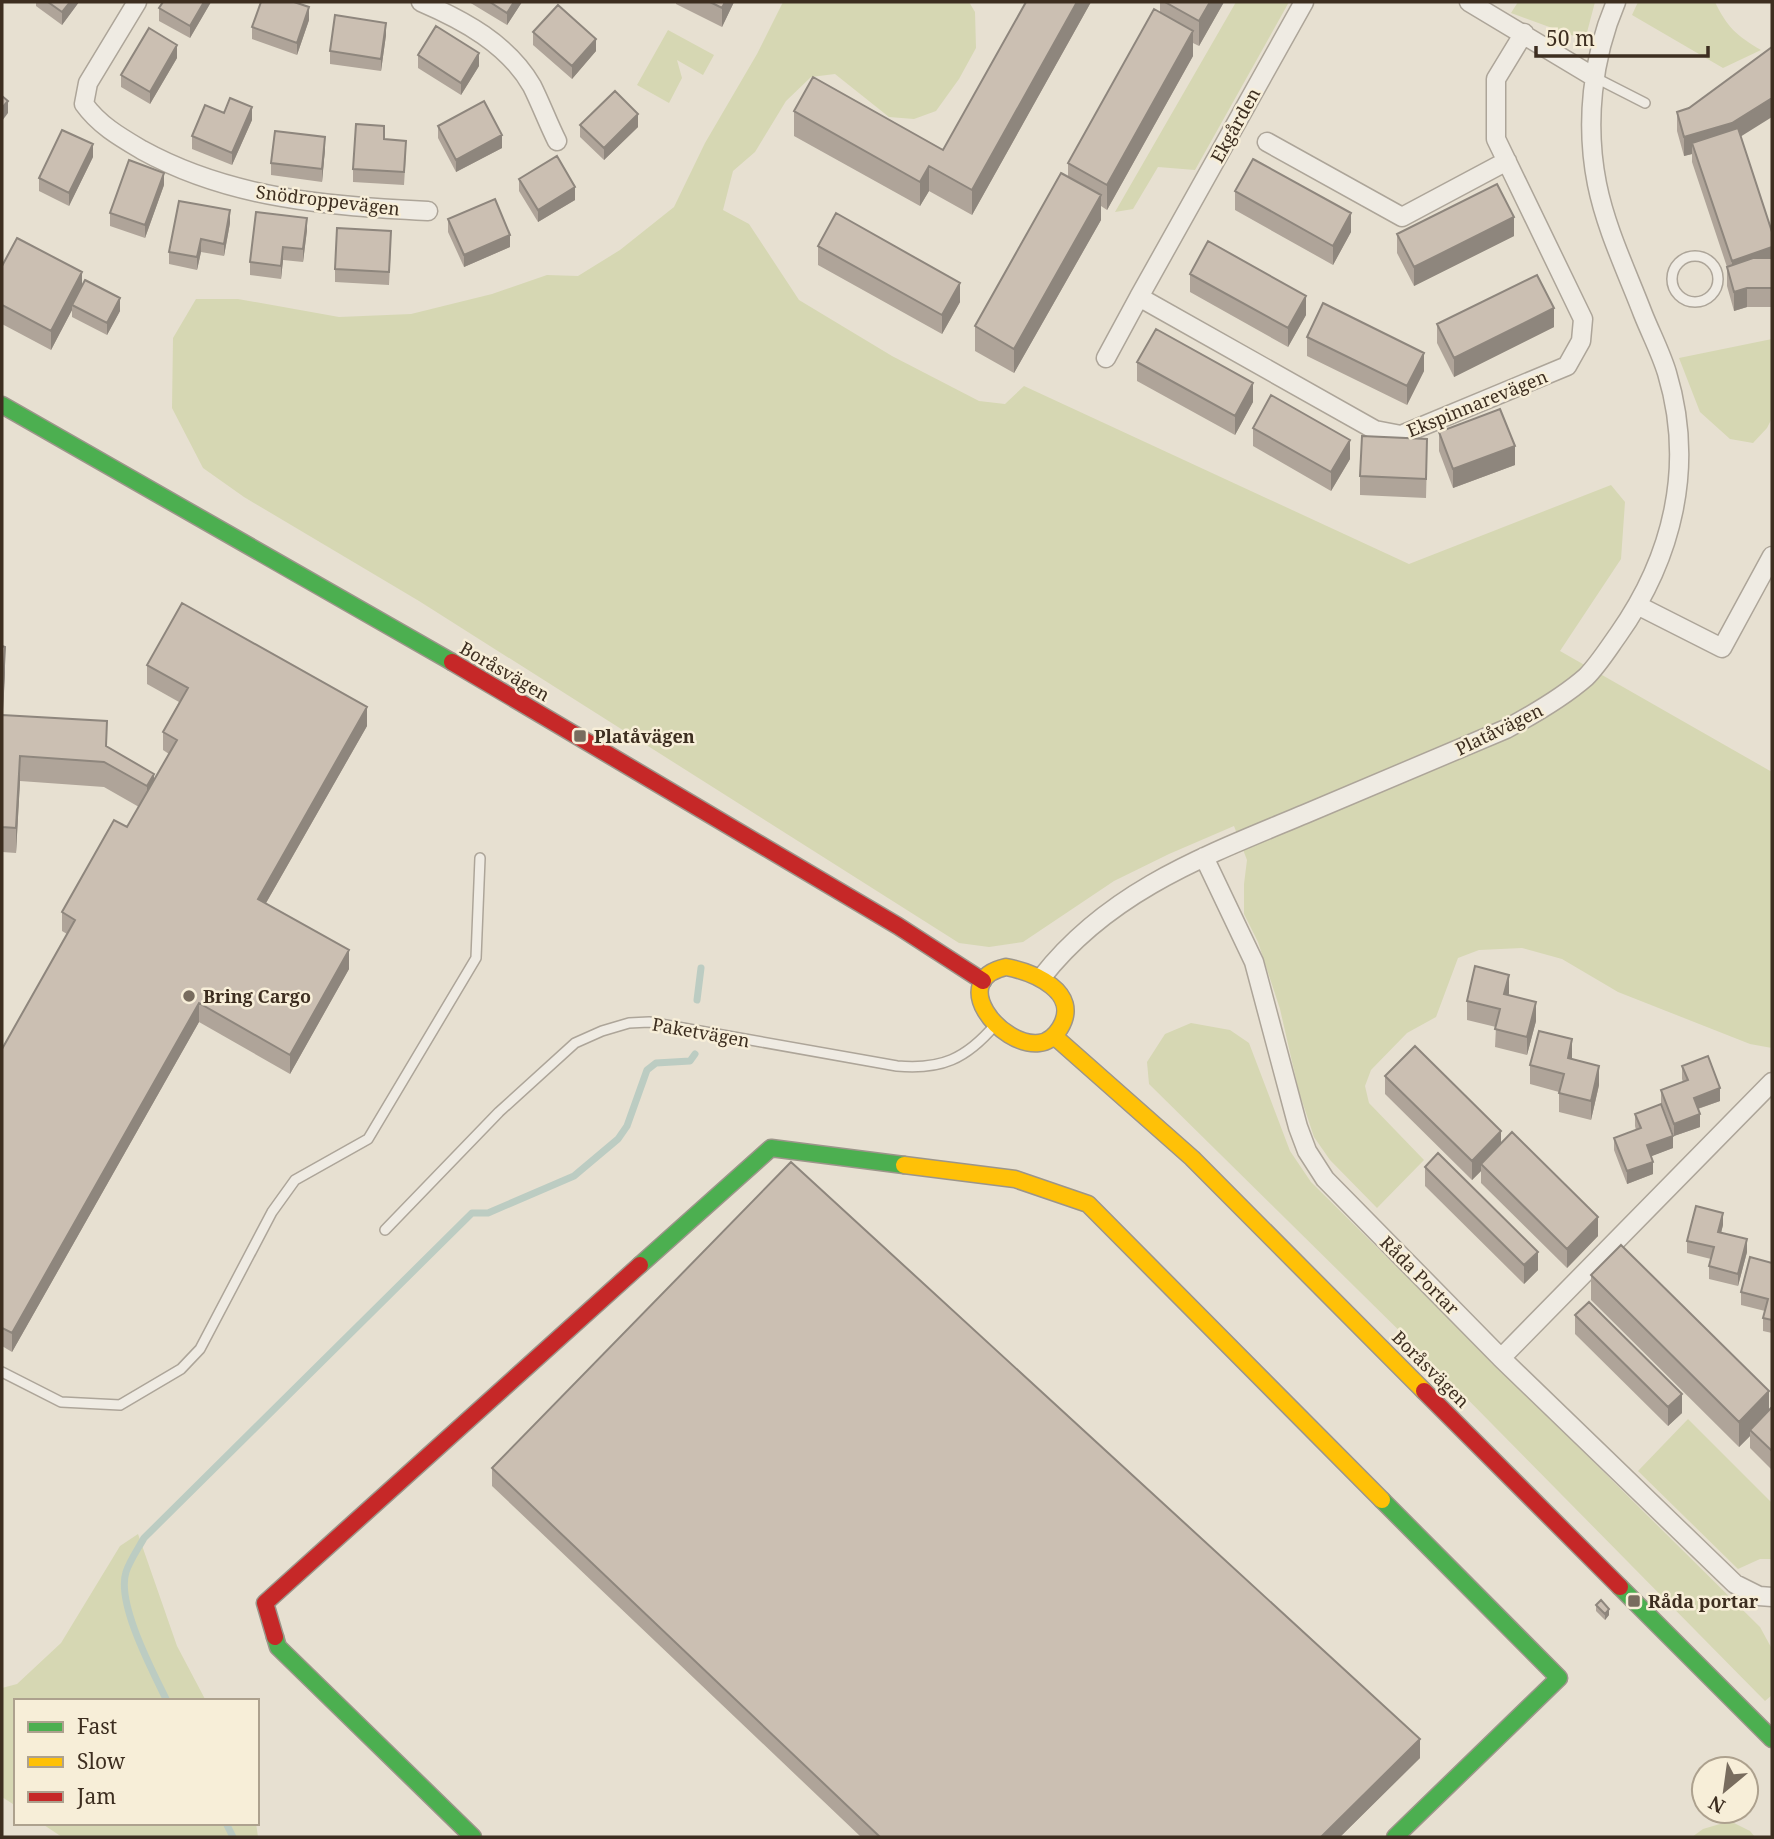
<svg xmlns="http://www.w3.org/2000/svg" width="1774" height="1839" font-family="'Noto Serif',serif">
<rect width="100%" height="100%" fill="#e7e0d1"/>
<path fill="#d6d7b3" d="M783 2H969L975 12 976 48 959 79 936 111 914 119 889 117 835 74 811 77 786 101 755 152 733 171 723 210 749 224 799 300 892 356 979 401 1005 404 1024 386 1409 564 1611 485 1625 502 1621 559 1560 651 1772 772V1048L1750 1044 1618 992 1562 959 1522 948 1479 950 1458 958 1436 1017 1407 1033 1371 1070 1365 1086 1369 1103 1424 1160 1377 1208 1330 1160 1314 1137 1299 1092 1280 1009 1258 942 1244 914V884L1247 860 1234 826 1169 854 1114 881 1023 942 989 947 959 943 419 601 244 497 203 468 172 408 173 338 196 299H238L339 317 411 314 492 294 547 275 578 276 620 250 674 207 705 143 757 54Z
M1236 2H1289L1195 170 1158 167 1133 209 1115 212Z
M1518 2H1595L1585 40 1511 13Z
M1638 2H1715C1727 27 1737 36 1761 50L1723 68 1632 15Z
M668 30 714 55 703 75 677 60 682 78 669 103 637 85Z
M1772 339V418L1767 428 1753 443 1730 439 1700 412 1679 358Z
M1191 1023 1230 1030 1249 1043 1290 1151 1311 1182 1760 1627 1772 1649V1695L1765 1701 1426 1357 1149 1084 1147 1062 1165 1034Z
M1688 1419 1772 1503V1559H1760L1738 1569 1638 1471Z
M138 1534 177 1646 206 1701H16V1806L2 1797V1688L17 1684 61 1643 120 1546Z
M1730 1821 1750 1831 1755 1837H1692L1703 1829Z
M41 1823H256L258 1837H62Z"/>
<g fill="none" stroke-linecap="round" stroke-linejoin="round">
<path stroke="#bcccc2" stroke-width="7" d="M697 1000 701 968
M167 1701C153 1672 116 1603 126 1572 130 1560 138 1549 144 1538L472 1213H488L574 1176 618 1139 627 1126 647 1070 656 1063 690 1061 695 1054
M226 1823 233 1837"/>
<defs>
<path id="lane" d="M1594 77 1645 103
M1672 279a23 23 0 1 1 46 0a23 23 0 1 1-46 0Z
M385 1230 499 1112 575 1043 602 1031 629 1023 649 1022 897 1066C941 1070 966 1059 995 1025
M2 1372 61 1402 120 1405 181 1369 200 1349 272 1212 295 1180 368 1139 476 958 480 858"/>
<path id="street" d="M137 2 88 83 84 104C99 125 120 137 142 150 231 199 329 206 428 211
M421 2C463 20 508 44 532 86 541 104 548 123 557 141
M1469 2 1594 77
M1267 142 1402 217 1507 161
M1139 297 1304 2
M1106 358 1139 297 1375 430 1401 435 1567 366 1581 341 1583 319 1496 139V79L1524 33
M1639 606 1722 648 1772 556
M1204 857 1254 962 1298 1127 1307 1151 1325 1179 1501 1358 1735 1584 1759 1596 1772 1597
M1042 977C1110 890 1207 855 1305 814 1372 786 1439 758 1506 729 1534 714 1562 698 1586 677 1598 665 1608 649 1618 635 1673 557 1695 466 1667 373 1661 353 1651 334 1643 314 1627 272 1606 229 1597 184 1585 124 1592 58 1616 2
M1501 1358 1772 1082"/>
<path id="fast" d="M2 405 452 662
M640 1265 771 1148 904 1165
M1382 1500 1559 1678 1395 1837
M1620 1587 1772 1739
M275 1637 278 1647 473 1837"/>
<path id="slow" d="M1006 967C1033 972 1082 992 1060 1028 1055 1036 1049 1042 1039 1043 1000 1047 947 980 1006 967Z
M1054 1036 1192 1158 1424 1391
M904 1165 1015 1179 1088 1204 1382 1500"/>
<path id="jam" d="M452 662 898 926 983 981
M1424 1391 1620 1587
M275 1637 265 1603 640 1265"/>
</defs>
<use href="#lane" stroke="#ada599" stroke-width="12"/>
<use href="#street" stroke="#ada599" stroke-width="21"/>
<use href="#fast" stroke="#9c958a" stroke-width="19"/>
<use href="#slow" stroke="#9c958a" stroke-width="19"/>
<use href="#jam" stroke="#9c958a" stroke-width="19"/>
<use href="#lane" stroke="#efebe3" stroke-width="9"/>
<use href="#street" stroke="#efebe3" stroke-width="18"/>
<use href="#fast" stroke="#4caf50" stroke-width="16"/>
<use href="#slow" stroke="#ffc107" stroke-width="16"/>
<use href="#jam" stroke="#c62828" stroke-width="16"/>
</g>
<path fill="#afa499" d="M36 2H79L62 25 36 6Z
M211 2 190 38 159 21V8Z
M469 2H522L507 25Z
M676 2H734L722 27 676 4Z
M1026 2H1091L972 215 929 191 920 206 794 136V111L943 150Z
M1160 2H1224L1199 46 1193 43V56L1107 210 1101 206V220L1014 373 975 351V326L1068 176V163L1160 12Z
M309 20 297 55 252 39V27Z
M533 32 596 51 572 79 533 45Z
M386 35 381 71 330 64V51Z
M418 55 479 66 461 95 418 68Z
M177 58 150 104 121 87V75Z
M1677 112 1741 137 1772 232V307H1747L1734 311 1727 286V267L1692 162V154L1684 156 1677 131Z
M224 113 252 120 232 165 192 149V136Z
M580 125 638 127 604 160 580 137Z
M438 126 502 148 456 172 438 138Z
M384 139 406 153 404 185 353 182V169Z
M325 149 322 182 271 175V163Z
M93 157 69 206 39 191V178Z
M519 179 575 200 538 222 519 191Z
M164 185 145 238 110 226V213Z
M1235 191 1351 232 1333 265 1235 210Z
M448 219 510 247 464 267 448 232Z
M230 223 224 256 201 252 197 270 169 264V252Z
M307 230 303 262 283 260 281 279 250 275V262Z
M1397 234 1514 236 1414 286 1397 253Z
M391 244 389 285 335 282V269Z
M818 246 960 302 942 334 818 265Z
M2 266 82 286 120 311 107 335 72 317V310L51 350 2 324Z
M1190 274 1306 315 1288 347 1190 292Z
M1437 324 1554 327 1454 377 1437 343Z
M1307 337 1424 371 1407 405 1307 356Z
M1137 362 1253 402 1235 435 1137 381Z
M1253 428 1350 459 1331 491 1253 446Z
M1439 432 1515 465 1453 488 1439 451Z
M1427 458 1426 498 1360 495V476Z
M2 646 5 672 3 715 107 747 154 780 169 754 163 750V732L179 702 147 684V665L367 726 266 903 349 969 290 1074 199 1022 12 1352 2 1346V1049L67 934 62 931V912L127 827 139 807 104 787 20 781 16 853 2 852Z
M1509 993 1508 995 1536 1021 1527 1055 1495 1047 1496 1027 1467 1020V1001Z
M1572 1059 1599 1085 1591 1120 1559 1112V1092L1530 1084V1065Z
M1682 1066 1720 1101 1698 1109 1700 1127 1674 1136 1661 1103V1090L1683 1082 1682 1079Z
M1385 1076 1501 1144 1598 1236 1567 1268 1481 1183V1171L1472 1180 1385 1094Z
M1635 1114 1673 1148 1651 1156 1653 1174 1627 1184 1614 1150V1138L1636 1130 1635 1126Z
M1425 1167 1538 1270 1524 1284 1425 1186Z
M1723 1225 1721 1233 1747 1252 1738 1286 1709 1279V1266L1711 1259 1687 1253V1241Z
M1772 1263V1333L1763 1331V1318L1765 1311 1741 1305V1292Z
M1591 1275 1769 1410 1772 1407V1470L1750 1448V1436L1739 1447 1591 1300Z
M1575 1315 1682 1413 1668 1426 1575 1334Z
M492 1468 1420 1758 1340 1837H861L492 1486Z
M1596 1605 1609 1615 1605 1620 1596 1611Z"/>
<path fill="#8e867d" d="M70 2H79L62 25V12Z
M204 2H211L190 38V26Z
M514 2H522L507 25V13Z
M725 2H734L722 27V8Z
M1077 2H1091L972 215V190Z
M1210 2H1224L1199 46V21Z
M309 7V20L297 55V43Z
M386 23V35L381 71V59Z
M1193 31V56L1107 210V185Z
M596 39V51L572 79V66Z
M177 45V58L150 104V92Z
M479 53V66L461 95V83Z
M1772 98V117L1732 142 1692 143V154L1684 156V137Z
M8 101V113L2 121V108Z
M252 107V120L232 165V153Z
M638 114V127L604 160V148Z
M502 135V148L456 172V160Z
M325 137V149L322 182V169Z
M93 144V157L69 206V193Z
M929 166V191L920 206V182Z
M164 173V185L145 238V225Z
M575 187V200L538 222V210Z
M1101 195V220L1014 373V349Z
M230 210V223L224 256V244Z
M1351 213V232L1333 265V246Z
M1514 217V236L1414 286V267Z
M307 218V230L303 262V249Z
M510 235V247L464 267V255Z
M201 239V252L197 270V257Z
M283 247V260L281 279V266Z
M1772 247V266L1732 279V261Z
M82 272V291L72 305V310L51 350V331Z
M960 283V302L942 334V315Z
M1747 288V307L1734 311V292Z
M1306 296V315L1288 347V328Z
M120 298V311L107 335V323Z
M1554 308V327L1454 377V358Z
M1424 353V371L1407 405V386Z
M1253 383V402L1235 435V416Z
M1350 440V459L1331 491V472Z
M1515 446V465L1453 488V469Z
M5 647V672L2 728V703Z
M367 707V726L258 917V899Z
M20 756V781L16 853V828Z
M154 774V799L147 811V786Z
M349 950V969L290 1074V1055Z
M1509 975V993L1504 1013V994Z
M1536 1002V1021L1527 1055V1037Z
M199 1003V1022L12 1352V1333Z
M1572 1039V1058L1568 1077V1058Z
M1599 1066V1085L1591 1120V1101Z
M1720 1088V1101L1694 1110V1098Z
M1700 1114V1127L1674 1136V1124Z
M1501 1131V1150L1481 1164V1171L1472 1180V1161Z
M1673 1136V1148L1647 1158V1145Z
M1653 1162V1174L1627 1184V1171Z
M1723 1213V1225L1718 1244V1232Z
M1598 1217V1236L1567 1268V1249Z
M1747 1239V1252L1738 1286V1274Z
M1538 1252V1270L1524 1284V1265Z
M1769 1391V1416L1750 1430V1436L1739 1447V1422Z
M1682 1394V1413L1668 1426V1407Z
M1609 1609V1615L1605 1620V1614Z
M1420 1739V1758L1340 1837H1321Z"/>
<path fill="#cbbfb2" stroke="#8e867d" stroke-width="2" d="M48 2H70L62 12Z
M163 2H204L190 26 159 8Z
M261 2H294L309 7 297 43 252 27Z
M490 2H514L507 13Z
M710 2H725L722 8Z
M1026 2H1077L972 190 929 166 920 182 794 111 813 77 943 150Z
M1165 2H1210L1199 21Z
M558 5 596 39 572 66 533 32Z
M1154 9 1193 31 1107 185 1068 163Z
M335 15 386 23 381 59 330 51Z
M436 26 479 53 461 83 418 55Z
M149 28 177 45 150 92 121 75Z
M1772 47V98L1732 123 1684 137 1677 112 1689 108Z
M615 91 638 114 604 148 580 125Z
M2 96 8 101 2 108Z
M230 98 252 107 232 153 192 136 205 105 224 113Z
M484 101 502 135 456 160 438 126Z
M356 124 384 126V139L406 141 404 172 353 169Z
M1738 128 1772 232V247L1732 261 1692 143Z
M62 130 93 144 69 193 39 178Z
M275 131 325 137 322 169 271 163Z
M557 156 575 187 538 210 519 179Z
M1253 159 1351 213 1333 246 1235 191Z
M129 160 164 173 145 225 110 213Z
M1061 173 1101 195 1014 349 975 326Z
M1497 184 1514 217 1414 267 1397 234Z
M495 199 510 235 464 255 448 219Z
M179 201 230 210 224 244 201 239 197 257 169 252Z
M256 212 307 218 303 249 283 247 281 266 250 262Z
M836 213 960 283 942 315 818 246Z
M337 228 391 231 389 272 335 269Z
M17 238 82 272 51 331 2 305V266Z
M1208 241 1306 296 1288 328 1190 274Z
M1753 258H1772V288H1747L1734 292 1727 267Z
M1537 275 1554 308 1454 358 1437 324Z
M85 280 120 298 107 323 72 305Z
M1323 303 1424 353 1407 386 1307 337Z
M1156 329 1253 383 1235 416 1137 362Z
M1271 395 1350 440 1331 472 1253 428Z
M1500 409 1515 446 1453 469 1439 432Z
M1362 436 1427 439 1426 479 1360 476Z
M182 603 367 707 258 899 349 950 290 1055 199 1003 12 1333 2 1328V1049L75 920 62 912 114 820 127 827 177 740 163 732 188 688 147 665Z
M2 646 5 647 2 703Z
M2 715 107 721 106 746 154 774 147 786 104 762 20 756 16 828 2 827Z
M1475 966 1509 975 1504 994 1536 1002 1527 1037 1495 1029 1500 1009 1467 1001Z
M1539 1031 1572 1039 1568 1058 1599 1066 1591 1101 1559 1093 1564 1074 1530 1065Z
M1415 1046 1501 1131 1472 1161 1385 1076Z
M1708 1056 1720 1088 1694 1098 1700 1114 1674 1124 1661 1090 1688 1080 1682 1066Z
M1661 1104 1673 1136 1647 1145 1653 1162 1627 1171 1614 1138 1641 1128 1635 1114Z
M1512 1132 1598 1217 1567 1249 1481 1164Z
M1438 1153 1538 1252 1524 1265 1425 1167Z
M791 1162 1420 1739 1321 1837H880L492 1468Z
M1696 1206 1723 1213 1718 1232 1747 1239 1738 1274 1709 1266 1714 1247 1687 1241Z
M1621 1245 1769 1391 1739 1422 1591 1275Z
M1750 1257 1772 1263V1320L1763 1318 1768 1299 1741 1292Z
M1589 1302 1682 1394 1668 1407 1575 1315Z
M1772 1407V1451L1750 1430Z
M1601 1600 1609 1609 1605 1614 1596 1605Z"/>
<g fill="#786c5e" stroke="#f7eed8" stroke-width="2.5">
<rect x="573" y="729" width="14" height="14" rx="3.5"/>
<circle cx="189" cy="996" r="7"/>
<rect x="1627" y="1594" width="14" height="14" rx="3.5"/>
</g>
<g text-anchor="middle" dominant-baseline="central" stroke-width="5" stroke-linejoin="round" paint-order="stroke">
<g font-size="18" fill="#3d2e20" stroke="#f7eed8">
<text transform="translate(1235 125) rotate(-61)">Ekgården</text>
<text transform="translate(328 200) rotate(7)">Snödroppevägen</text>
<text transform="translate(1477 403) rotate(-22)">Ekspinnarevägen</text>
<text transform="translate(505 671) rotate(30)">Boråsvägen</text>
<text transform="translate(1499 729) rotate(-26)">Platåvägen</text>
<text transform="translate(701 1032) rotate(10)">Paketvägen</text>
<text transform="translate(1420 1275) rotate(45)">Råda Portar</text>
<text transform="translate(1431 1369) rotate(45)">Boråsvägen</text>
</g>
<g font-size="18" font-weight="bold" fill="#3d2e20" stroke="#f7eed8" text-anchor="start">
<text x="594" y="736">Platåvägen</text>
<text x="203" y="996">Bring Cargo</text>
<text x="1648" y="1601">Råda portar</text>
</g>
</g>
<rect width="1774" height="1839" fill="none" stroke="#3d2e20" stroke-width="7"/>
<rect x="14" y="1699" width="245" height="126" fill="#f7eed8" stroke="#ada18e" stroke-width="2"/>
<rect x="28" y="1722" width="35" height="10" fill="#4caf50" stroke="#ada18e" stroke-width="2"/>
<text x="77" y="1734" font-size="21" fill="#3d2e20">Fast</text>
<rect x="28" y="1757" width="35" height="10" fill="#ffc107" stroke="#ada18e" stroke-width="2"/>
<text x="77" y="1769" font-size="21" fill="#3d2e20">Slow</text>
<rect x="28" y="1792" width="35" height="10" fill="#c62828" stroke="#ada18e" stroke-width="2"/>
<text x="77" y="1804" font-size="21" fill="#3d2e20">Jam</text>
<g transform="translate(1725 1790) rotate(209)"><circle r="33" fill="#f7eed8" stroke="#ada18e" stroke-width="2"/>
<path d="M0-5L12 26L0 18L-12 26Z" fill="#786c5e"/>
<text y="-10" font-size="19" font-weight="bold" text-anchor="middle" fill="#3d2e20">N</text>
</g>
<path d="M1536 46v10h172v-10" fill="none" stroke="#3d2e20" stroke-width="3.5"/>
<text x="1546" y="46" font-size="21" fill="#3d2e20" stroke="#f7eed8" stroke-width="5" paint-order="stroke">50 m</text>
</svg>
